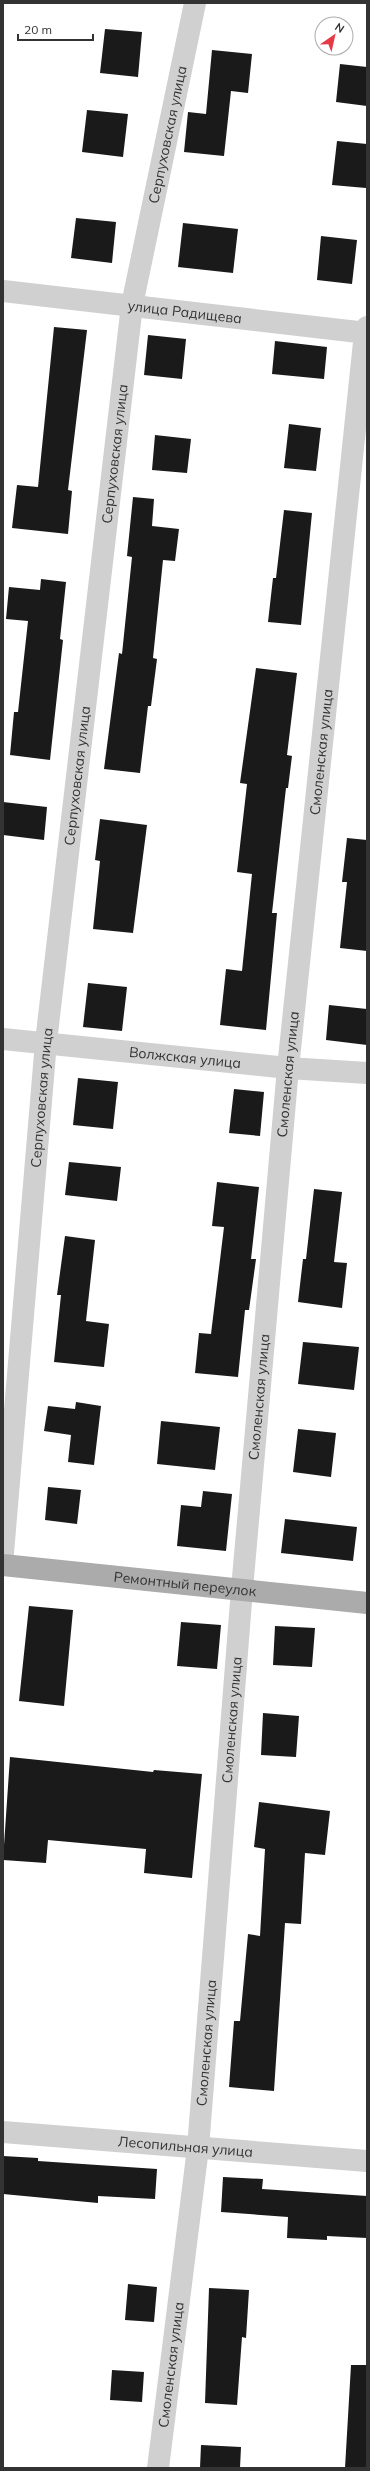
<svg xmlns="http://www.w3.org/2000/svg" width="370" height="2471" font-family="Mulish,sans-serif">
<rect width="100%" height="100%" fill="#fff"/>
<path fill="#1a1a1a" d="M105 29 142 32 138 77 100 73Z
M212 50 252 54 248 93 231 91 224 156 184 152 188 112 206 114Z
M340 64 367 67V106L336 102Z
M87 110 128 114 123 157 82 152Z
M337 141 367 144 366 188 332 185Z
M76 218 116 222 112 263 71 258Z
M183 223 238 229 233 273 178 267Z
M321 236 357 240 352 284 317 280Z
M54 327 87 330 68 490 72 491 68 534 12 528 17 485 38 487Z
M148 335 186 339 182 379 144 375Z
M275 341 327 347 324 379 272 374Z
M289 424 321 428 316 471 284 468Z
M155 435 191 439 187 473 152 470Z
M133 497 154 499 152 526 179 529 175 561 163 560 153 658 157 659 151 706H148L140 773 104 769 119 653 122 654 132 557 127 556Z
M284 510 312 513 301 625 268 622 273 578H276Z
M41 579 66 582 60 639 63 640 50 760 10 755 14 712H18L28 621 6 619 9 587 40 590Z
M256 668 297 673 287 755 292 756 288 788H286L272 913H277L266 1030 220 1025 226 969 242 971 252 874 237 872 247 784 240 783Z
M3 802 47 807 44 840 3 835Z
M100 819 147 825 133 933 93 929 100 861 95 860Z
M347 838 367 840V951L340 948 347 882H342Z
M88 983 127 987 122 1031 83 1027Z
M329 1005 367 1009V1045L326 1040Z
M78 1078 118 1082 113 1129 73 1125Z
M234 1089 264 1092 260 1136 229 1133Z
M69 1162 121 1167 117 1201 65 1195Z
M217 1182 259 1187 251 1259H256L249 1310H245L238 1377 195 1373 199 1333 211 1334 224 1227 212 1226Z
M314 1189 342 1192 334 1262 347 1263 342 1308 298 1302 303 1259H306Z
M65 1236 95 1240 86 1321 109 1324 104 1367 54 1362 61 1295H57Z
M303 1342 359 1347 354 1390 298 1384Z
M76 1402 101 1406 94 1465 68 1462 71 1435 44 1431 48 1406 75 1409Z
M161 1421 220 1427 215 1470 157 1464Z
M298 1429 336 1433 331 1477 293 1472Z
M48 1487 81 1490 77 1524 45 1520Z
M203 1491 232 1494 226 1551 177 1546 181 1505 201 1507Z
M285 1519 357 1527 353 1561 281 1553Z
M29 1606 73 1610 64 1706 19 1701Z
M181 1622 221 1625 217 1669 177 1666Z
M275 1626 315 1628 312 1667 273 1665Z
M263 1713 299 1716 296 1757 261 1755Z
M10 1757 153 1772 154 1770 202 1774 192 1878 144 1873 146 1849 48 1840 46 1863 3 1860Z
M259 1802 330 1811 325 1855 305 1853 301 1924 285 1923 274 2091 229 2087 234 2021H240L248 1934 260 1936 265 1849 254 1847Z
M3 2156 38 2158V2161L157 2169 155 2199 98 2196V2203L3 2194Z
M223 2177 263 2179 262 2189 367 2196V2238L327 2236V2240L287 2238 288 2217 221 2212Z
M128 2284 157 2287 154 2322 125 2320Z
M209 2288 249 2290 246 2338 242 2337 237 2405 205 2403Z
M351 2365H367V2468H345Z
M112 2370 144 2372 142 2402 110 2400Z
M201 2445 241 2447 240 2468H200Z"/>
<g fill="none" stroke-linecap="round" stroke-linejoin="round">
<g stroke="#d0d0d0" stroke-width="22">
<path id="s1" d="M3 291 367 333"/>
<path id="s2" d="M3 1039 288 1068 367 1073"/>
<path id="s3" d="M3 1553 46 1042 132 305 195 3"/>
<path id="s4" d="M3 2132 367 2161"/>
<path id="s5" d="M158 2468 198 2148 242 1589 288 1068 365 333 367 327"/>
</g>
<path stroke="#ababab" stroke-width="22" id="s6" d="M3 1565 367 1603"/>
</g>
<g text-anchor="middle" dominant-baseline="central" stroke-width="4" stroke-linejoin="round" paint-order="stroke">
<g font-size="14" fill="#333" stroke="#fff">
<text stroke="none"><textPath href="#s3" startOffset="1429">Серпуховская улица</textPath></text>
<text stroke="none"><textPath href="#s1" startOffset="183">улица Радищева</textPath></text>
<text stroke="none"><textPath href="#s3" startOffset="1105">Серпуховская улица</textPath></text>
<text stroke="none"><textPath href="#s5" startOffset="1724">Смоленская улица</textPath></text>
<text stroke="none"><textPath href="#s3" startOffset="781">Серпуховская улица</textPath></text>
<text stroke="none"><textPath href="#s2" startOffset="183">Волжская улица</textPath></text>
<text stroke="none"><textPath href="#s5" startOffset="1400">Смоленская улица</textPath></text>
<text stroke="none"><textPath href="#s3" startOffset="457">Серпуховская улица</textPath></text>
<text stroke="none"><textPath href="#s5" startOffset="1076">Смоленская улица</textPath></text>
<text stroke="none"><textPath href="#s6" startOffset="183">Ремонтный переулок</textPath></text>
<text stroke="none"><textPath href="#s5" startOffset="752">Смоленская улица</textPath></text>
<text stroke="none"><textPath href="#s5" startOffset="428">Смоленская улица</textPath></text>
<text stroke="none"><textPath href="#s4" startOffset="183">Лесопильная улица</textPath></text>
<text stroke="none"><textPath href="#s5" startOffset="104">Смоленская улица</textPath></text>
</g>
</g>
<rect width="370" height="2471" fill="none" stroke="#333333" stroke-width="8"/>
<g transform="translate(334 36) rotate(34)"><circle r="19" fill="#ffffff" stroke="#adadad"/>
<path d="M0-3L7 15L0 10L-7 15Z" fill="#e63946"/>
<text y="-6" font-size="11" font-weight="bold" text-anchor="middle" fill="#333333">N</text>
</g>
<path d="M18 34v6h75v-6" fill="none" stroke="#333333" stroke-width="2"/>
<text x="24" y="34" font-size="12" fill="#333333" stroke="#ffffff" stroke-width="3" paint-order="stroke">20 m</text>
</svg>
